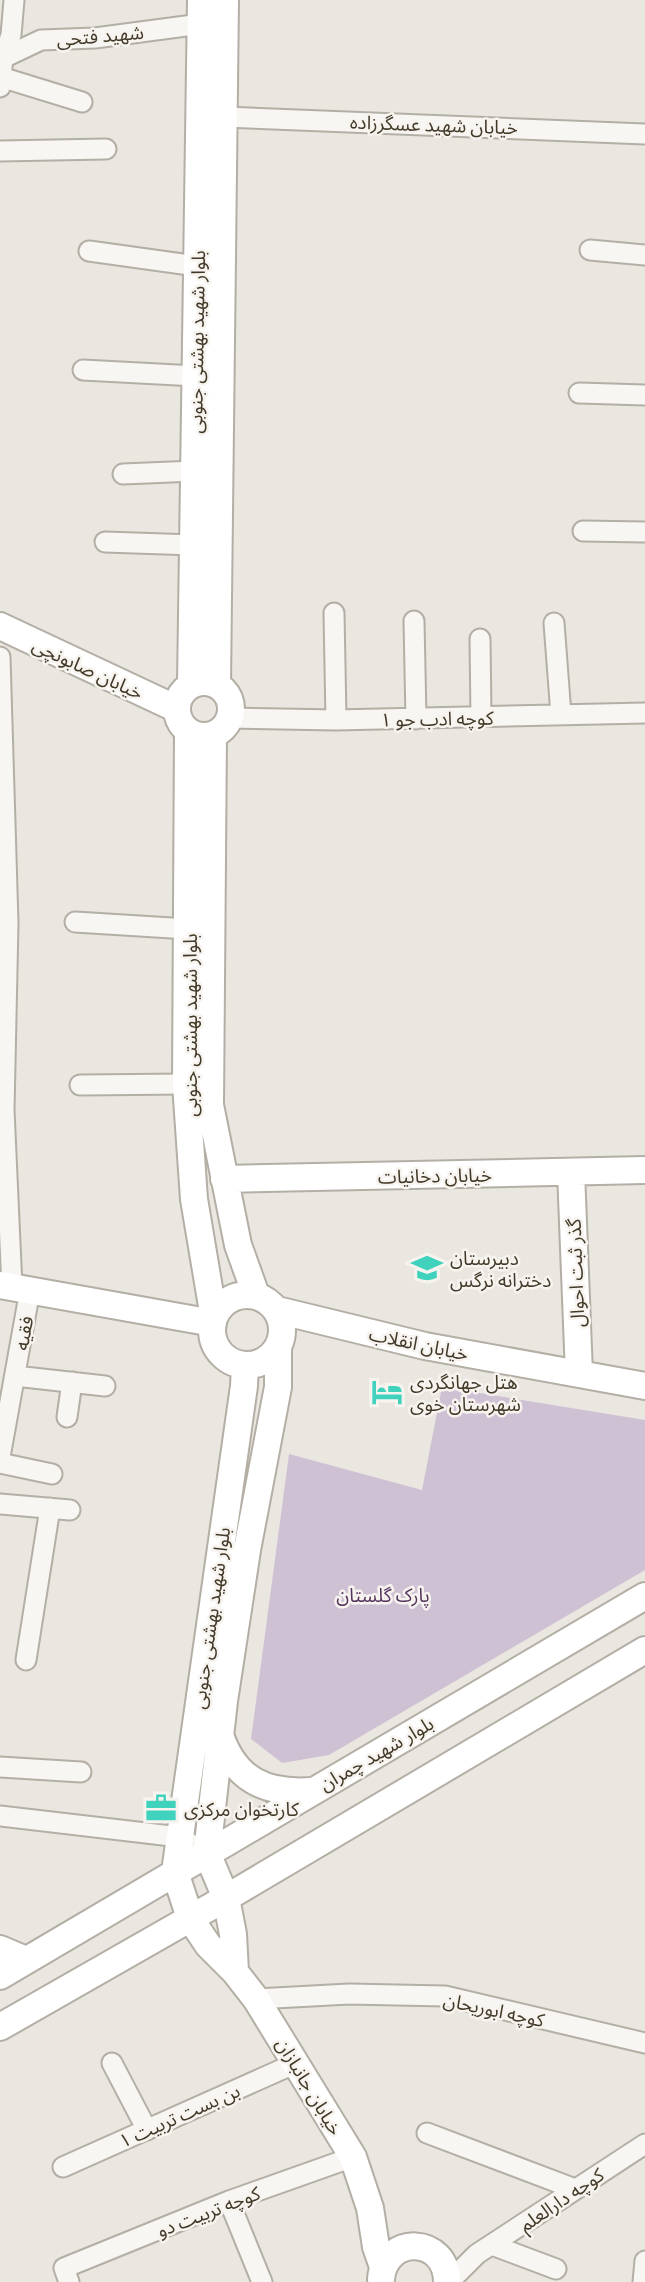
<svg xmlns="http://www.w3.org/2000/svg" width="645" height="2282" font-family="'Titillium Web','Noto Sans Arabic',sans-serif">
<rect width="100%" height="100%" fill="#eae6e0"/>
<path fill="#cfc1d4" d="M442 1387 645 1420V1570L329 1755 282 1763 251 1739 289 1454 422 1490Z"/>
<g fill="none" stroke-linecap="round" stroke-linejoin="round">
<defs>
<path id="street" d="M3 58 41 40 95 38 201 24
M1 77 82 102
M0 87 3 58 11 35 14 0
M223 117 645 134
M0 151 106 149
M590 250 645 255
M89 251 197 266
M83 370 196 376
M579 393 645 395
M123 474 195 471
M583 531 645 532
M105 542 194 545
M334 613 336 720
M414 621 416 719
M554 623 561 715
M480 639 481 717
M0 657 8 923 4 1110 12 1287
M230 718 336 720 645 713
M75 922 188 929
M80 1085 186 1084
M15 1376 105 1386
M67 1417 72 1382
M0 1457 30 1290
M0 1463 52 1474
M0 1504 70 1510
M26 1660 50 1508
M0 1767 81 1772
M0 1816 180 1837 191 1844
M256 1999 349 1994 445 1996 645 2043
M112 2063 147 2130
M427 2133 575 2189
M63 2167 296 2063
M229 2201 262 2282
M492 2245 556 2269
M69 2282 64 2268 229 2201 353 2157
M449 2282 477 2254 645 2144
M643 2282 645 2261"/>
<path id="secondary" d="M0 626 177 709
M177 709a27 27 0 1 1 54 0a27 27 0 1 1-54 0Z
M191 684 201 0
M217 684 225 0
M188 731 186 1084 194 1199 214 1318
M213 735 210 1105 238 1245 256 1295
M571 1172 579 1374
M224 1179 645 1170
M0 1285 213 1323
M212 1330a35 35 0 1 1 70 0a35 35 0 1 1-70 0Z
M277 1310 425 1346 645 1386
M245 1365 244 1386 175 1872 190 1918 208 1945 235 1972 256 1999 353 2157 370 2208 376 2247 383 2267
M220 1735C235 1780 266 1794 311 1791
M0 1949 26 1960
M235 1972 233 1934 226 1898 207 1853 224 1701 247 1550 278 1387V1348
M0 1976 645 1596
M0 2027 226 1898 645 1650
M381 2279C385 2234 447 2236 447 2282"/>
</defs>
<use href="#street" stroke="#b4afa5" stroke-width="23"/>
<use href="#secondary" stroke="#b4afa5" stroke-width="30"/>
<use href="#street" stroke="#f8f6f3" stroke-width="19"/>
<use href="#secondary" stroke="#fff" stroke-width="26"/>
</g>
<defs>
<symbol id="school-bare" viewBox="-9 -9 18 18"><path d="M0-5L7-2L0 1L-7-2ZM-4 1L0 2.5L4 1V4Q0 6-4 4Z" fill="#41d2bd" stroke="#f7f4f0" stroke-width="2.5" paint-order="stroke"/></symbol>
<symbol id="hotel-bare" viewBox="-9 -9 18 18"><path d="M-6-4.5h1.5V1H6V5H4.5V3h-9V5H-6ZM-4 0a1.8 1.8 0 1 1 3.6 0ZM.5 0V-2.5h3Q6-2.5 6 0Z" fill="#41d2bd" stroke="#f7f4f0" stroke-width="2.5" paint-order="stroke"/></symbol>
<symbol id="office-bare" viewBox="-9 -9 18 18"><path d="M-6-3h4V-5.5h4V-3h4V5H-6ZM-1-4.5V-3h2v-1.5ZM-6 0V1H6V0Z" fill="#41d2bd" stroke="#f7f4f0" stroke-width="2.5" paint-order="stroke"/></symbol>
</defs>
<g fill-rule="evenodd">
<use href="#school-bare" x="405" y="1246" width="44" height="44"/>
<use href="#hotel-bare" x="365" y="1370" width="44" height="44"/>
<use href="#office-bare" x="139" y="1786" width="44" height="44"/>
</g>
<g text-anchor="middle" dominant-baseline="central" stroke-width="5" stroke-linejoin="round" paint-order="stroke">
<g font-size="19" fill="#423928" stroke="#f7f4f0">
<text transform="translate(100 35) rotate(-5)">شهید فتحی</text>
<text transform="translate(434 124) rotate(2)">خیابان شهید عسگرزاده</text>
<text transform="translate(196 342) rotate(-89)">بلوار شهید بهشتی جنوبی</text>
<text transform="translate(88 668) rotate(25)">خیابان صابونچی</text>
<text transform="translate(437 718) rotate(-1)">کوچه ادب جو ۱</text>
<text transform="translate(189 1025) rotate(-90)">بلوار شهید بهشتی جنوبی</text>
<text transform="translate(435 1175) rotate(-1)">خیابان دخانیات</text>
<text transform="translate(575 1273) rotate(-92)">گذر ثبت احوال</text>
<text transform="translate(23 1333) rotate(-80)">فقیه</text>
<text transform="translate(419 1343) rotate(12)">خیابان انقلاب</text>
<text transform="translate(210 1618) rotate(-82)">بلوار شهید بهشتی جنوبی</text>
<text transform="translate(376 1753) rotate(-30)">بلوار شهید چمران</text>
<text transform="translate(494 2009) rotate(12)">کوچه ابوریحان</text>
<text transform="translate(310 2086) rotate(59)">خیابان جانبازان</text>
<text transform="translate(179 2115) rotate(-24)">بن بست تربیت ۱</text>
<text transform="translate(561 2199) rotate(-34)">کوچه دارالعلم</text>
<text transform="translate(208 2211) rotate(-21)">کوچه تربیت دو</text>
</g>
<g font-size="19" fill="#423928" stroke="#f7f4f0" text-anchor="start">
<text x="450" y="1257">دبیرستان<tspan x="450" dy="22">دخترانه نرگس</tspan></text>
<text x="410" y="1381">هتل جهانگردی<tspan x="410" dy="22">شهرستان خوی</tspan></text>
<text x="184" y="1808">کارتخوان مرکزی</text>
</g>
<g font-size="19" fill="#56355e" stroke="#f7f4f0">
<text x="383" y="1594">پارک گلستان</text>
</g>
</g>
</svg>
